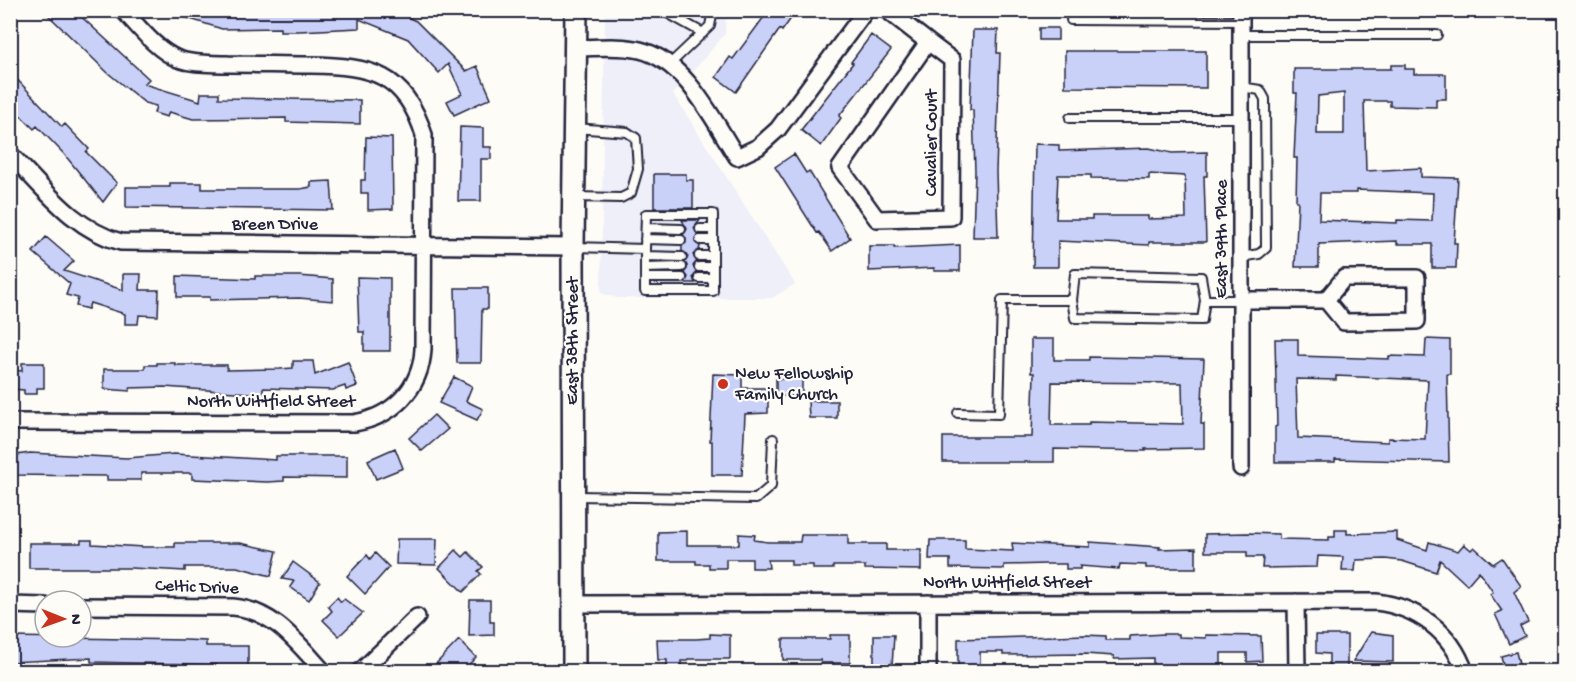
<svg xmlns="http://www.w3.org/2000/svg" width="1576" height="682" font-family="'Gochi Hand',sans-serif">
<rect width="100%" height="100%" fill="#fdfcf7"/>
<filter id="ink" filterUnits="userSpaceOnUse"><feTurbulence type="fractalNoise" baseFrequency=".0167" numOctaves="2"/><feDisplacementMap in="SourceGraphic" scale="12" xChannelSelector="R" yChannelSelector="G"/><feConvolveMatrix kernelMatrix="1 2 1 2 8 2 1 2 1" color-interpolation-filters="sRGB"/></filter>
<g filter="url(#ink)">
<path fill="#eeeff8" d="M605 11H726L725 34 673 94 795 284 772 298H617L601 293Z"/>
<path fill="#cad1f9" stroke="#22223b" stroke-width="1.5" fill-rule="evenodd" d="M43 10H74L149 79 144 84 200 101 201 93H219V98L360 100V124L286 122V118L193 119 169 112 167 117 154 113 156 106 145 103 108 73Z
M172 10 322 13V10H391L416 21 466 71 477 66 491 98 454 115 447 101 462 94 448 64 439 73 408 39 359 19V28L299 31H280V28L222 29 171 13Z
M754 10H797L782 31 780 29 736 92 716 77 730 57 733 59 764 17Z
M1039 28H1058V40H1039Z
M973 30H998L997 53H1000L996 172 998 237H973L975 171 973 110H970Z
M871 35 891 50 839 116 841 118 821 146 801 130 853 63 851 62Z
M1065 51H1206V88L1065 87Z
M1391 65H1405V69H1414V74H1446V99H1436V107L1390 106V101H1364L1366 171 1421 168V177L1458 178 1454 243H1457L1456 268H1432V244H1397V241L1319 244V267H1295L1298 201H1296L1297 158H1294L1297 93H1294V69H1391ZM1344 93V134H1317L1318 96ZM1356 190 1433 193 1432 221 1397 220V223L1319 220 1320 193H1356Z
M10 72 62 127 65 124 89 149 86 152 117 183 103 202 64 154 37 126 34 129 10 105Z
M460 127 483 128V147H491V159H481V201H458Z
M366 137 392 138 393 209 368 210V193H361V180H365Z
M1035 144 1059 145V151L1149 148 1172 153 1207 152V176H1204L1206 242H1149V245L1058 241V267H1033ZM1149 174 1185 176 1186 218 1148 219V216H1092V219H1056L1058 175H1091V178L1149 179Z
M794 154 806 173 809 171 850 238 832 251 819 232 817 233 775 167Z
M654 174H686V180H693V208H654Z
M331 181 333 210 126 207V187H170V183H202V189H300L311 187V182Z
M682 220H700L694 228 698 234 695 242 700 246 699 250 693 255 697 261 693 266 697 273 693 277 695 283H685L688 277 684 272 687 269 685 262 688 257 682 251V246L686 243 683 235 687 229Z
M46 237 74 261 64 271 123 290V274H141L140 290H159L158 316 139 315 138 324H125V314L90 303 88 309 76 306 78 298 66 295 70 284 33 252Z
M960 245V271H934V268L869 271V246H894V248Z
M177 276 255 279V276H299L333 279V301L299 298 210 300V297H177Z
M357 277 390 278V351H364V332H359Z
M455 288H488V309H482L481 363H457Z
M1031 339H1054V360H1089V357L1204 359 1201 424H1204V448L1145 449 1146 451 1054 449V462H943V437H1032L1034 373H1031ZM1052 382 1182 383 1183 424 1089 422V425H1051Z
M1275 339H1298V356L1389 359V356L1425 357 1426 339 1450 340V374H1447L1449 462 1335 459V462H1275V427L1277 426ZM1336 376 1428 380 1425 439 1388 438V442L1298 438 1296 379 1336 380Z
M293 361H313L315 375 348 362 357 386 346 390 345 386 333 390 263 388V393H249L164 387 130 388V391L104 389V369H145V365H157V363H175V365H227V370L280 369 293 368Z
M22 363H44V388H37V394H24V390L11 389V370L22 371Z
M713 374 742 375V388H768V413L745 414 742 475H712V441H710Z
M454 377 472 386 466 401 483 409 477 420 439 403Z
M776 379H802V396H776Z
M808 401H837V418H809Z
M434 415 448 429 422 451 409 438Z
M395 448 403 468 376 479 368 460Z
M30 453 127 458 174 454 276 460V456H347V478L284 477V481L267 482 192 479V473H141V480H107V476L10 475V456Z
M1335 530H1347V534L1397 532V540L1427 550 1429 542 1458 551 1464 544 1471 550 1474 547 1493 564 1502 558 1521 586 1514 592 1528 622 1520 626 1525 636 1509 644 1495 614 1502 611 1490 594 1493 592 1479 571 1467 585 1440 560 1436 572 1402 561 1385 559 1356 560 1355 571H1342L1343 557 1318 556 1317 567 1262 568 1263 557H1247V552H1205V534L1247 533 1279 534V539L1329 540V537H1335Z
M687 531V545H739V534L755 535 754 540 768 542H800L801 535H848V544H886V550H921V570L865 569V566H833V569H813V565H791V560H768L769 568H752V559H726V568H709V564H696V561H658V532Z
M397 539H437L436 565 396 564Z
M81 540H92V544L144 547H175V543H240L277 551 271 576 237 567H185V571L131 568H29V543H81Z
M930 540H965V549L1013 551 1012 543 1090 547V542L1160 547 1159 549 1196 548V568H1146V565L1120 564 1119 569 1080 566V569H1066V564H1046L1004 565V569L950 568V559H929Z
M456 550 463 557 468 552 483 567 478 571 481 574 463 592 439 568Z
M375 553 389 567 365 594 347 576 367 555 370 559Z
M293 562 320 582 309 600 290 587 294 581 282 579Z
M337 597 341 602 344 599 363 613 339 636 323 620 332 611 328 606Z
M470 600H490V622H494V635L469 636Z
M1371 632 1393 635V662L1353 661Z
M710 634 730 635V659H688V661H681V669H667V660H658L657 639H696L710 638Z
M1164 634H1179V637L1206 638V635L1261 636 1262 661 1247 662V653H1221V665L1153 667V658L1114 659V656L1085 654 1003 655V652H980V672H961V666H958V639L1085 635 1106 636V640H1130V636Z
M830 635H850V663H821V660H783V639H830Z
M874 635H894L892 666H874Z
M1316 635H1347V667H1329V654L1316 653Z
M10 637 185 640 206 641V646H248V672H217V665L91 662V658L10 662Z
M459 640 476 657 462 672H428Z
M1516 652 1521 672H1505L1501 656Z"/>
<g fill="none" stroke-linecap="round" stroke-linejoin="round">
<defs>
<path id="lane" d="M662 10 703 33
M1071 20 1241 21
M1241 35H1437
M670 64 710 26 713 10
M1241 87 1260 90 1265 99 1266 248 1259 254 1241 257
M1070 118H1241
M575 128 627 132 636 138 638 169 631 193 621 198 575 197
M646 228 681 229
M700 229H713
M645 239 681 240
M700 240H713
M574 247 645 249 646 214H713V291H645V249
M645 256 682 257
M699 256H713
M699 267H713
M645 268 682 267
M645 278H682
M699 278H713
M1072 300 1075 274 1201 277 1205 300
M958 413 999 414 1002 300H1072L1075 318 1202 320 1205 300H1241
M576 496 756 499 771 486 773 439"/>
<path id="street" d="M887 10 928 42
M1241 10V468
M928 42 952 60 951 217 877 219 840 168Z
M575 48C596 48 620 45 640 50 686 61 713 120 737 157L758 147 778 129 866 10
M10 154C43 187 74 230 121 242L573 247
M1241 300H1326L1344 278H1417V321L1344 322 1326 300
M10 422 354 423C392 417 421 389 423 349L424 135C405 73 371 66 311 65 284 65 256 64 228 64 211 63 195 65 178 59 156 50 139 27 123 10
M1296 602 1297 672
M575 604 1376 602C1417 607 1451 631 1465 672
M10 605 45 606
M81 606 233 607C274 610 298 644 324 672
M360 672 417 617
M928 672V603"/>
<path id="secondary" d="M574 672 573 247 576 10"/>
</defs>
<use href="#lane" stroke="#22223b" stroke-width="12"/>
<use href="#street" stroke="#22223b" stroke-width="20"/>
<use href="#secondary" stroke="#22223b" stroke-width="26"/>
<use href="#lane" stroke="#fdfcf7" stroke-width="8"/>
<use href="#street" stroke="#fdfcf7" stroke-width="15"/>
<use href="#secondary" stroke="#fdfcf7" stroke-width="21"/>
</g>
</g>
<circle fill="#c8321e" stroke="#fdfcf7" stroke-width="2" cx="723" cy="384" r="6"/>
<g text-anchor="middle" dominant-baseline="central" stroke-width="4.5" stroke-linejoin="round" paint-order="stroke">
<g font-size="18" fill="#22223b" stroke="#fdfcf7">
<text transform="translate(932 143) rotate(-90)">Cavalier Court</text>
<text x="275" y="225">Breen Drive</text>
<text transform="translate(1222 239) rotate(-90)">East 39th Place</text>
<text transform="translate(573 341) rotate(-90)">East 38th Street</text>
<text x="271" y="402">North Wittfield Street</text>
<text x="1007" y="583">North Wittfield Street</text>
<text transform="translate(197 588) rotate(2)">Celtic Drive</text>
</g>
<g font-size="18" fill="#22223b" stroke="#fdfcf7" text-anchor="start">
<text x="735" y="374">New Fellowship<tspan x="735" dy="21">Family Church</tspan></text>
</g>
</g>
<rect width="1576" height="682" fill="none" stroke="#fdfcf7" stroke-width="36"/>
<rect x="18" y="18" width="1540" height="646" fill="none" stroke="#22223b" stroke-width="2" filter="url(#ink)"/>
<g transform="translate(63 619) rotate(91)"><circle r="28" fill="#fdfcf7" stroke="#a5a5ac" stroke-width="1.5"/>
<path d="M0-4.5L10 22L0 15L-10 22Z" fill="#c8321e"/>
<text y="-9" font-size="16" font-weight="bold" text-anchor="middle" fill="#22223b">N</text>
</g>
</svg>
